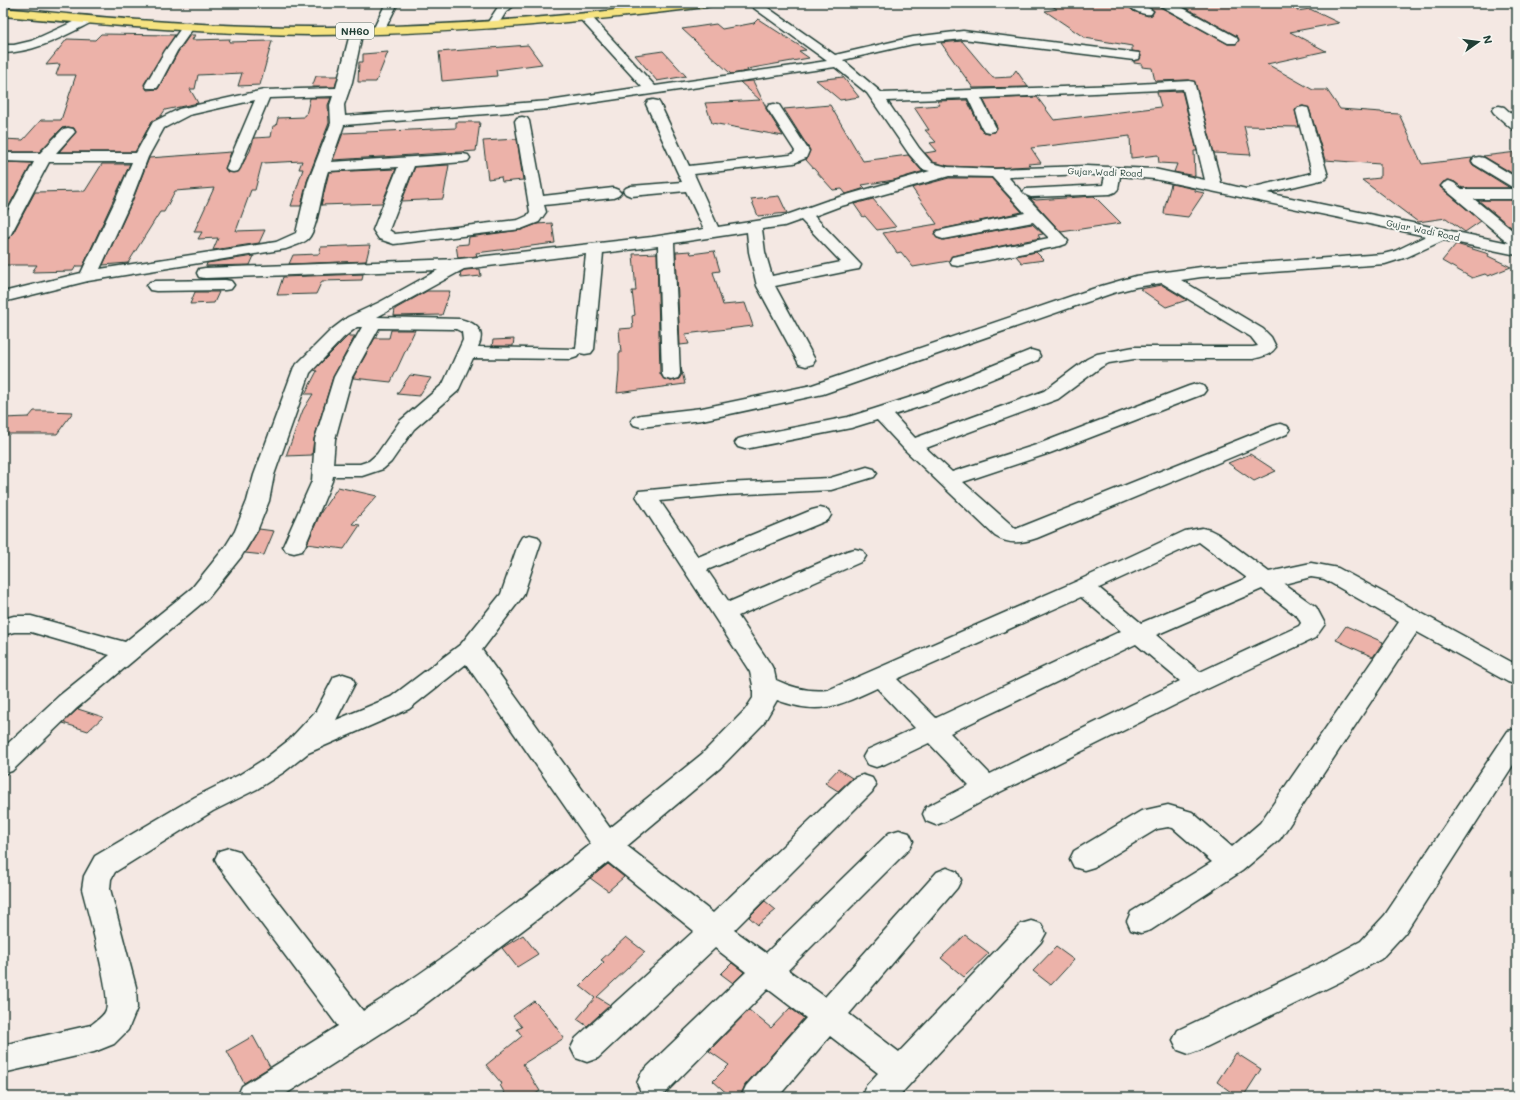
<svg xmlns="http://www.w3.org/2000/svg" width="1520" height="1100" font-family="Mali,sans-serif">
<rect width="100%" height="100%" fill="#f4e8e3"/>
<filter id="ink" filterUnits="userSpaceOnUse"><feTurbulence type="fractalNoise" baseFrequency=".025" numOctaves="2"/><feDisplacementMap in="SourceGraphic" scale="8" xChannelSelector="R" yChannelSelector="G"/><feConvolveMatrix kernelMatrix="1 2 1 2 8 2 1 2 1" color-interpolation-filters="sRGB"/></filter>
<g filter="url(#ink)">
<path fill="#ecb2a9" stroke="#1f3d34" d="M1077 3H1125L1133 11 1148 16 1152 15 1154 11 1144 3H1158L1160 7 1228 44H1236L1239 39 1237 36 1177 3H1297V11L1310 9 1339 23 1290 32 1326 51 1267 64 1313 90H1327L1340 109 1381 112 1382 113 1399 114 1422 164 1472 158 1471 162 1473 165 1510 188H1462L1455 182 1448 180 1443 182 1440 187 1481 221 1465 232 1446 218 1418 222 1362 180 1380 178V164L1325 160 1309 108 1303 106 1298 107 1295 110 1299 127 1244 126 1251 155 1214 153 1195 82 1189 80 1155 81 1152 68 1142 67V64L1134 63V61L1140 59 1141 56 1139 52 1132 51V46L1085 38 1045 11 1057 9 1052 6Z
M758 19 806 50 799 51 809 58 747 69 748 71 731 74 682 29 716 24 722 29 754 23Z
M101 34 175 35 144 84 147 90 158 89 178 52 190 35H195L192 40 230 39 229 42 272 41 260 85 238 86 242 73 198 75 195 89H190L198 103 165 110 161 116 152 121 135 152H59L76 132 74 128 68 127 62 128 39 152H3V139L23 140 41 120H61L76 75H56L60 64 46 65 67 39 95 40Z
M962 41 993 78 1011 77 1016 70 1028 87 973 88 941 43Z
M528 45 542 64 496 70 497 76 442 81 439 52Z
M663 51 686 76 657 81 635 55Z
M388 52 376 82H358L359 62H363V54Z
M316 76H338L335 87H312Z
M843 77 859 97 840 100 816 80Z
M753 81 766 107V109L783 136 712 123 705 103 760 100 740 82Z
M1182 91 1197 151H1194L1195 176 1174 172 1177 164 1159 163 1158 155 1131 158 1130 136 1031 148 1041 163 1028 164 1030 166 996 168 948 166 933 162 925 153 937 151 930 143 936 142 925 130H929L914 107 940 105 937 101 967 100 981 129 984 132 989 133 995 132 997 127 983 99 1037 97 1054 120 1161 107 1157 92Z
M310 98H331L328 105 329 123 307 181 301 206H291L303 169H299L302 161 262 163 255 190H251L236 231 265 230 259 243 213 250 218 238 198 239 202 232H194L214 188 175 191 164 212H160L128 263 103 265 132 202 149 158 231 152 225 169 228 172H238L250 151 254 138 271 137 273 126H276L278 118 304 117V115H306Z
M830 105 863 161 908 155 921 170 924 171 894 180 862 185 865 188 846 194 842 189 833 190 806 160 810 150 784 109Z
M456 122H480L476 151 333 160 343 133 456 128Z
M517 139 523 180 502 182 501 177 488 179 483 141Z
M1517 152V176L1483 156Z
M3 162 32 163 3 217Z
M102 164H130L83 266H76L73 271 32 272 37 265H3V240L9 238 12 235 35 192 85 191Z
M449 165 443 199 402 201 415 167Z
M396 169 382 203 321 205 329 172Z
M949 178H991L1022 212 937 230 934 233 937 238 943 240 1032 224 1043 234 1038 235 1040 238 952 256 949 261 913 267 901 252 897 253 883 233 937 224 912 188Z
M1171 184 1195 189V191L1204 193 1188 217 1164 214 1165 206Z
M779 196 787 213 758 216 751 199Z
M1094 196 1121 223 1061 232 1030 198 1036 200Z
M873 199 896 227 877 230 865 216 863 217 854 204Z
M1478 200H1517V232Z
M552 223 555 243 476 253 477 256 458 258 456 245 468 244 469 237 521 230 537 224Z
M1456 244 1489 254 1488 256 1511 267 1488 276 1485 274 1472 278 1442 261Z
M370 245 366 261 289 264 293 255 319 254 321 247Z
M690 251 691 254 714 251 720 271 713 272 723 305 745 303 753 326 685 334 689 344 680 345 676 252Z
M1036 252 1044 260 1022 263 1016 256Z
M657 253 660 374 664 379 671 381 679 379 682 374 681 368 685 384 617 393 619 371V353H621L619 329 633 328 632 316 635 315 632 291H636L633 254Z
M254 256 250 265 206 266 207 263Z
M480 269 481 276 461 278 460 273 464 270Z
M363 274 362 280 322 281 316 294 277 295 283 277Z
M1162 285 1187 300 1166 307 1140 289Z
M427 291H450L442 315 394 316 395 309Z
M195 292H219L214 303 190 304Z
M391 330H415L391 382 353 378 375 338H389Z
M348 336H355L333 377 314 439 312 455 286 456 303 410 313 394H305L317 371 314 370Z
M514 339 513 346H492L493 340Z
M410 375 431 378 419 396 397 394Z
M34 411H46L73 412 57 434H3V418L29 417Z
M1250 454 1276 471 1254 481 1228 463Z
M338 487 377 496 352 524 360 525 344 549 307 544 321 512Z
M259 529 274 531 264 555 245 553Z
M1346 626 1383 642 1373 657 1336 640Z
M78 709 103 717 88 731 63 723Z
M838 769 852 778 838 791 825 783Z
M608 864 624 877 608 891 590 878Z
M765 901 776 910 758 925 749 917Z
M523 935 538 954 517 967 502 948Z
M965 935 989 953 964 977 941 958Z
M626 937 645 952 597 997 610 1005 587 1026 577 1019 595 998 580 986 604 962 601 960Z
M1056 947 1074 960 1051 985 1033 971Z
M732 963 744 972 733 983 721 974Z
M534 1001 545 1012 564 1038 523 1064 540 1091 531 1097H507L500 1085 502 1084 486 1065 522 1036 517 1029 522 1027 513 1016Z
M790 1008 804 1018 745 1085 740 1097H731L713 1081 729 1065 709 1051 749 1010 771 1028Z
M253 1036 270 1067 244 1083 227 1051Z
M1236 1053 1261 1069 1243 1097H1238L1217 1082Z"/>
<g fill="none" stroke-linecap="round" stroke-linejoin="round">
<defs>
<path id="minor" d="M386 3H398L383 33H375L373 30Z
M504 3H517L506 12 496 28H488L486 25 498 7Z
M747 3H761L835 55 913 37 963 31 1139 53 1140 56 1139 59 1134 60 963 39 913 44 843 60 882 93 1119 85 1189 81 1194 82 1221 183 1246 189 1312 173 1296 111 1298 108 1303 107 1308 108 1328 176 1325 179 1267 193 1509 243 1441 186 1444 183 1449 181 1454 183 1462 189H1517V199H1474L1517 234V255L1444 240 1407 257 1385 264 1201 277 1181 280 1263 329 1271 337 1276 347C1270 356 1263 356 1253 359H1134L1109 363 1101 367 1058 399 926 448 952 472 1036 445 1189 386 1196 384 1203 386 1206 390 1203 394 1050 453 963 482 1016 529 1273 426 1280 424 1287 426 1290 430 1287 434 1037 538C1022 543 1009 545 995 536L905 450 877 420 851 428 745 449 738 447 735 443 738 439 745 437 848 417 874 409 927 392 1031 350 1038 352 1040 356 1038 360 941 400 894 415 915 438 1044 391 1087 359 1097 354 1134 347H1253L1258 346 1251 337 1162 283 1136 287 1113 293 823 394 702 420 641 427 634 425 631 421 634 417 641 415 702 408 812 385 1101 286 1136 276 1201 267 1383 254 1395 251 1426 236 1154 179 1120 176 1118 189 1115 192 1110 194 1031 197 1026 195 1023 192 1026 189 1103 185 1105 176 1086 174 1008 177 1068 241 1066 244 1060 246 958 266 952 265 950 261 952 257 1049 238 1033 222 943 239 937 237 935 234 937 231 1025 213 992 177 949 176 838 207 814 216 861 265 859 269 853 270 775 286 815 360 813 364 806 366 799 364 797 360 757 286 749 252 747 232 674 243 680 374 678 378 671 380 664 378 662 374 658 246 603 253 594 349 591 353 585 354 580 353 577 357 571 359 473 358 458 391 414 429 391 462 383 469 362 476H333L332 481 305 546 302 551 294 553 286 551 283 546 312 481 315 439 334 377 362 327H357L343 338 310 373 274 475 269 501 257 531 241 557 208 598 77 708 12 771 3 774V748L59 696 110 655 31 632H14L3 635V619L14 616H31L125 642 192 588 225 547 235 531 247 501 254 475 294 367 331 330 348 317 380 302 438 270 205 278 199 277 197 273 199 269 205 268 460 259 652 237 704 229 686 191 631 196 626 194 623 191 626 188 631 186 682 182 646 104 648 101 653 100 658 101 660 104 689 166 790 155 794 153 795 151 767 108 769 105 774 104 779 105 809 151 806 158 794 163 694 174 718 227 781 217 826 201 930 171 922 169 909 154 867 93 835 67 549 109 344 125 331 162 463 154 468 155 470 158 468 161 463 162 414 166 389 230 395 234 518 220 527 216 530 212 515 121 517 118 522 117 527 118 529 121 543 196 613 188 618 190 621 193 618 196 613 198 544 205 546 212 539 222 521 229 394 244 379 239 373 230 398 167 328 171C322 187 318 229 308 239 303 244 292 246 286 249L88 281 3 302V292L81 273 115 201 132 162H49L11 234 9 237 3 239V220L34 162 3 161V153H40L63 129 68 128 73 129 75 132 56 153H136L153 122 179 109 264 90 336 88 351 30 353 27H361L363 30 352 82 344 105 345 116 549 101 642 87 581 20 579 17 581 14H589L655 86 827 61ZM1183 89 1205 180 1154 169 1086 166 996 169 948 167 932 163 919 148 887 101 968 98 982 128 984 131 989 132 994 131 996 128 981 98ZM333 96 330 105 331 123 308 182 296 233 276 242 100 269 131 201 148 157 164 128 189 115 255 100 226 168 228 171 233 172 238 171 240 168 269 98ZM801 220 841 262 772 276 765 252 762 229 784 226ZM586 254 576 349 478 347C486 330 476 323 460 319L377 317 464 269ZM379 328 456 329 462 332 463 340 443 384 400 421 377 454 369 461 360 464H333L335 439 352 377Z
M1126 3H1141L1153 11 1151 14C1143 16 1131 9 1126 3Z
M1159 3H1174L1236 37 1238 40 1236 43H1228L1161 6Z
M86 16 90 17 92 20 90 23C62 37 36 52 3 53V45H14L31 41Z
M188 23 192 24 194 27 177 51 159 85 157 88H147L145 85 165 51 184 24Z
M1499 106 1504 107 1517 119V130L1512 129 1494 113 1492 110 1494 107Z
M1479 157 1484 158 1517 178V189L1512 187 1474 164 1472 161 1474 158Z
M225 280 231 281 234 285 231 289 225 290 156 291 150 290 147 286 150 282 156 281Z
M867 467 874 469 877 473 874 477 831 490 724 495 660 501 698 557 812 510 820 508 828 510 831 515 828 520 707 570 729 602 847 551 855 549 863 551 866 556 863 561 738 616 771 665 774 671 776 680C793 688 809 692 828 690L1075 582 1185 531 1202 528 1210 530 1218 534 1269 572 1311 563 1338 568 1517 665V685L1508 682 1417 632 1280 839 1242 871 1151 930 1141 933 1131 930 1127 921 1131 912 1212 862 1173 828 1168 827 1157 829 1094 867 1084 870 1074 867 1070 859 1074 851 1141 811 1168 805 1192 812 1232 847 1260 823 1399 622 1324 579 1311 577 1284 584 1316 607 1325 624 1315 638 1207 689 996 794 946 821 936 825 926 821 923 814 926 807 969 785 929 743 885 764 876 767 867 764 863 757 867 750 915 728 877 688C838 706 820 716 777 700L763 724 720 768 627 846 713 913 854 778 863 775 872 778 876 785 872 792 734 930 766 953 889 833 899 830 909 833 913 841 909 849 788 970 825 997 937 872 947 868 957 872 961 880 957 888 849 1014 899 1052 1021 924 1031 921 1041 924 1046 933 1041 942 898 1097H861L866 1086 878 1073 830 1036 778 1097H741L746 1086 806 1018 768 989 664 1094 655 1097 642 1094 637 1083 642 1072 746 972 715 948 598 1058 587 1062 576 1058 571 1048 576 1038 694 931 608 862 548 911 416 1011 281 1097H237L242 1086 338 1026 219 867 215 859 219 851 229 848 239 851 363 1011C443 961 518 903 591 844L466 664 409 709 308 753 284 772 257 789 213 811 115 872 111 879 110 889 136 987 137 1008 128 1030 114 1044 94 1052 3 1073V1045L91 1025C96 1021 104 1016 106 1010 112 996 87 909 82 889L84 876 95 856 195 797 239 775 266 758 289 740 316 711 334 677 343 674 352 677 355 683 336 720 391 697 461 644 501 594 519 542 522 537 530 535 538 537 541 542 523 596 482 650 610 828 702 754 745 710 753 698V685L750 672 636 496 639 491 724 483 830 478ZM1199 542 1247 578 1141 623 1099 588ZM1262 589 1298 617 1301 623 1299 626 1200 672 1156 635ZM1081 597 1121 631 936 718 897 679ZM1136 644 1180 681 990 774 950 733Z
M1517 729V759L1405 933 1381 959 1342 981 1200 1050 1189 1054 1178 1050 1173 1040 1178 1030 1320 963 1361 941 1385 915 1508 731Z"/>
<path id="highway" d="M677 3H712L710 6 706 7C575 23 443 35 311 35 208 34 105 25 3 16V8C105 18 208 27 311 27 433 28 555 18 677 3Z"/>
</defs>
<use href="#minor" stroke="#1f3d34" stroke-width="3"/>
<use href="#highway" stroke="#1f3d34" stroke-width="3"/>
<use href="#minor" fill="#f6f6f2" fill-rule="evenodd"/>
<use href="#highway" fill="#f6e381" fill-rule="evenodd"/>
</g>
</g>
<g text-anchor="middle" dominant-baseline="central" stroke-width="4" stroke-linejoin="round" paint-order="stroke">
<g font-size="9" fill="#1f3d34" stroke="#f6f6f2">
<text transform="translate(1105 172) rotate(2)">Gujar Wadi Road</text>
<text transform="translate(1423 230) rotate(12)">Gujar Wadi Road</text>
</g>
<rect fill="#f6f6f2" stroke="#60746d" stroke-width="1" x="336" y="23" width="38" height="16" rx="3"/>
<g font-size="10" font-weight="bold" fill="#1f3d34">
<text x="355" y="31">NH60</text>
</g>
</g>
<rect width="1520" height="1100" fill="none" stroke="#f6f6f2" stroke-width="16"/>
<rect x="8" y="8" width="1504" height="1084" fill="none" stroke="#1f3d34" stroke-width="1.5" filter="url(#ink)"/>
<g transform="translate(1478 42) rotate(76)" stroke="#f6f6f2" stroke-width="3" paint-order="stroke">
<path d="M0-3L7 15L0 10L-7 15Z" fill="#1f3d34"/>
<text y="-6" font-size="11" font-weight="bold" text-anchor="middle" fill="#1f3d34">N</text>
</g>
</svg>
